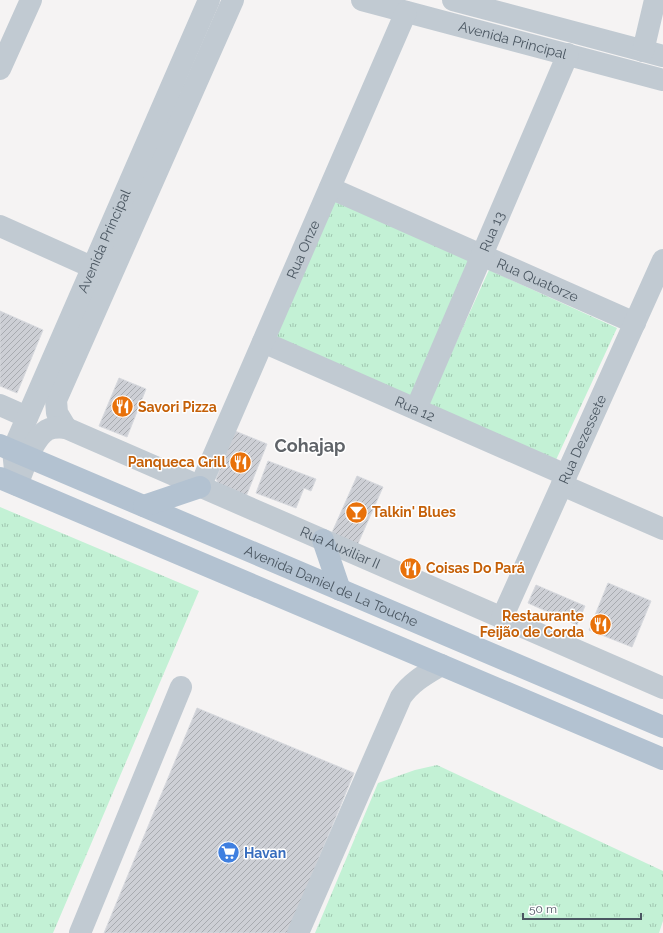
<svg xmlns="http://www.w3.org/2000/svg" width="663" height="933" font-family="Raleway,sans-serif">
<defs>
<pattern id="grass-tufts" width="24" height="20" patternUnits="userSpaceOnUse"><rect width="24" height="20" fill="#c3f1d5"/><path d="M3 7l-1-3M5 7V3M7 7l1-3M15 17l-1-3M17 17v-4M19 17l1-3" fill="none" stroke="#a0c6b0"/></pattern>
<pattern id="building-hatch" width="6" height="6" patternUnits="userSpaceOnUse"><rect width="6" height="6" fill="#cdcfd5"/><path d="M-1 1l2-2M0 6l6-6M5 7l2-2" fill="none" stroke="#a8abb0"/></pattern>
</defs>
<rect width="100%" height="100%" fill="#f5f3f3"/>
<path fill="url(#grass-tufts)" d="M333 199 471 260 411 397 274 336Z
M489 270 617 328 555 462 428 404Z
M0 507 199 591 53 933H0Z
M437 765 663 871V921L659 933H315L378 783 415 770Z"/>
<path fill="url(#building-hatch)" stroke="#d7d9de" d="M0 311 43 330 17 393 0 386Z
M119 378 146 389 127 437 99 426Z
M235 431 267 444 245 499 223 490 216 479Z
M268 461 316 479 311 491 304 488 296 508 256 493Z
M357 476 383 487 356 548 330 537Z
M608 583 651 601 632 647 589 630Z
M536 585 585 606 577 625 528 603Z
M197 708 354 773 288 933H104Z"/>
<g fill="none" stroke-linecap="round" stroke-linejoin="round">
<g stroke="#c1cad2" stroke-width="22">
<path id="s1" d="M362 0 663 80"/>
<path d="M453 0 663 56"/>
<path d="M643 51 655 0"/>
<path d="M0 69 31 0"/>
<path id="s2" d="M330 188 635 323"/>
<path d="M0 226 105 273"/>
<path id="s3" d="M263 342 566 475"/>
<path d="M0 405 27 417"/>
<path id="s4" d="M416 409 568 54"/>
<path d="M66 428 57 413 56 400 233 0"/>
<path id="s5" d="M15 470 13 450 209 0"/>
<path id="s6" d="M17 485C24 469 32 439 47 430 53 427 60 427 66 428L663 688"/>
<path d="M562 485 663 529"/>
<path id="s7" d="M200 487 406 12"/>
<path id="s8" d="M502 618 663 260"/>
<path d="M80 933 181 687"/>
<path d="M298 933 401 697C411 682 426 674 441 665"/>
</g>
<g stroke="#b3c2d1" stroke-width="22">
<path id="s9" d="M0 445 663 727"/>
<path d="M0 478 663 759"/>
<path d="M144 506 200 487"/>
<path d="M323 540 340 590"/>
</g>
</g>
<defs>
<symbol id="restaurant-disc" viewBox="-11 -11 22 22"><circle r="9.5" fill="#e8710a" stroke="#fff"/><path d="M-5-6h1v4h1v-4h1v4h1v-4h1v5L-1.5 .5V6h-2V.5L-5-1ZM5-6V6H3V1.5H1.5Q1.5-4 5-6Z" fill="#fff"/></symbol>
<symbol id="bar-disc" viewBox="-11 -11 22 22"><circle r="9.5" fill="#e8710a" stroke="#fff"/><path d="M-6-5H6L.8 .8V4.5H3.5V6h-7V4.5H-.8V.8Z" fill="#fff"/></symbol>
<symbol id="supermarket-disc" viewBox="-11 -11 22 22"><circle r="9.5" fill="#3f7fe0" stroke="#fff"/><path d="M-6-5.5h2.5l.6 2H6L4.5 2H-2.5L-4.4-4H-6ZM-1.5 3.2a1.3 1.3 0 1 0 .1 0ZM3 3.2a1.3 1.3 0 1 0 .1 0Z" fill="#fff"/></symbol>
</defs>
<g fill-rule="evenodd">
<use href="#restaurant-disc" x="110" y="394" width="25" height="25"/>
<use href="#restaurant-disc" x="228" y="450" width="25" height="25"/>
<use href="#bar-disc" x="344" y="500" width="25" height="25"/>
<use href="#restaurant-disc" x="398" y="556" width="25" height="25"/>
<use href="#restaurant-disc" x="588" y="612" width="25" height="25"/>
<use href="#supermarket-disc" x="216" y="840" width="25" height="25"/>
</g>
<g text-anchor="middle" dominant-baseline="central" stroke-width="3" stroke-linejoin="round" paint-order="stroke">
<g font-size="14" fill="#4a5661" stroke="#fff">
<text stroke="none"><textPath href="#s1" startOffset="156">Avenida Principal</textPath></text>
<text stroke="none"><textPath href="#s4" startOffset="193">Rua 13</textPath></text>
<text stroke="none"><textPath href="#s5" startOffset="248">Avenida Principal</textPath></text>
<text stroke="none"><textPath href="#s7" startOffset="259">Rua Onze</textPath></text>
<text stroke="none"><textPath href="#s2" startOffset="227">Rua Quatorze</textPath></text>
<text stroke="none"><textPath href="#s3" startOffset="166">Rua 12</textPath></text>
<text stroke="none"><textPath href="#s8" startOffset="196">Rua Dezessete</textPath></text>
<text stroke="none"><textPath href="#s6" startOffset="382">Rua Auxiliar II</textPath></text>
<text stroke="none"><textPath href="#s9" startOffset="360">Avenida Daniel de La Touche</textPath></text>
</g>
<g font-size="14" font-weight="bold" fill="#c56008" stroke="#fff" text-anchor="start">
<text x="138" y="407">Savori Pizza</text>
<text x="226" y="462" text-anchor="end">Panqueca Grill</text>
<text x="372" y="512">Talkin' Blues</text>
<text x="426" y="568">Coisas Do Pará</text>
<text x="584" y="616" text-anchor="end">Restaurante<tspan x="584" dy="16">Feijão de Corda</tspan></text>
</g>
<g font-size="14" font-weight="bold" fill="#366cbe" stroke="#fff" text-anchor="start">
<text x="244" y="853">Havan</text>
</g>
<g font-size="18" font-weight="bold" fill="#5f6368" stroke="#fff">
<text x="310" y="445">Cohajap</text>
</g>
</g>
<path d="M523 913v6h118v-6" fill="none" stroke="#4a5661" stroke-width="2"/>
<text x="529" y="913" font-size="12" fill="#4a5661" stroke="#ffffff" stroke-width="3" paint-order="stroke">50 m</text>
</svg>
